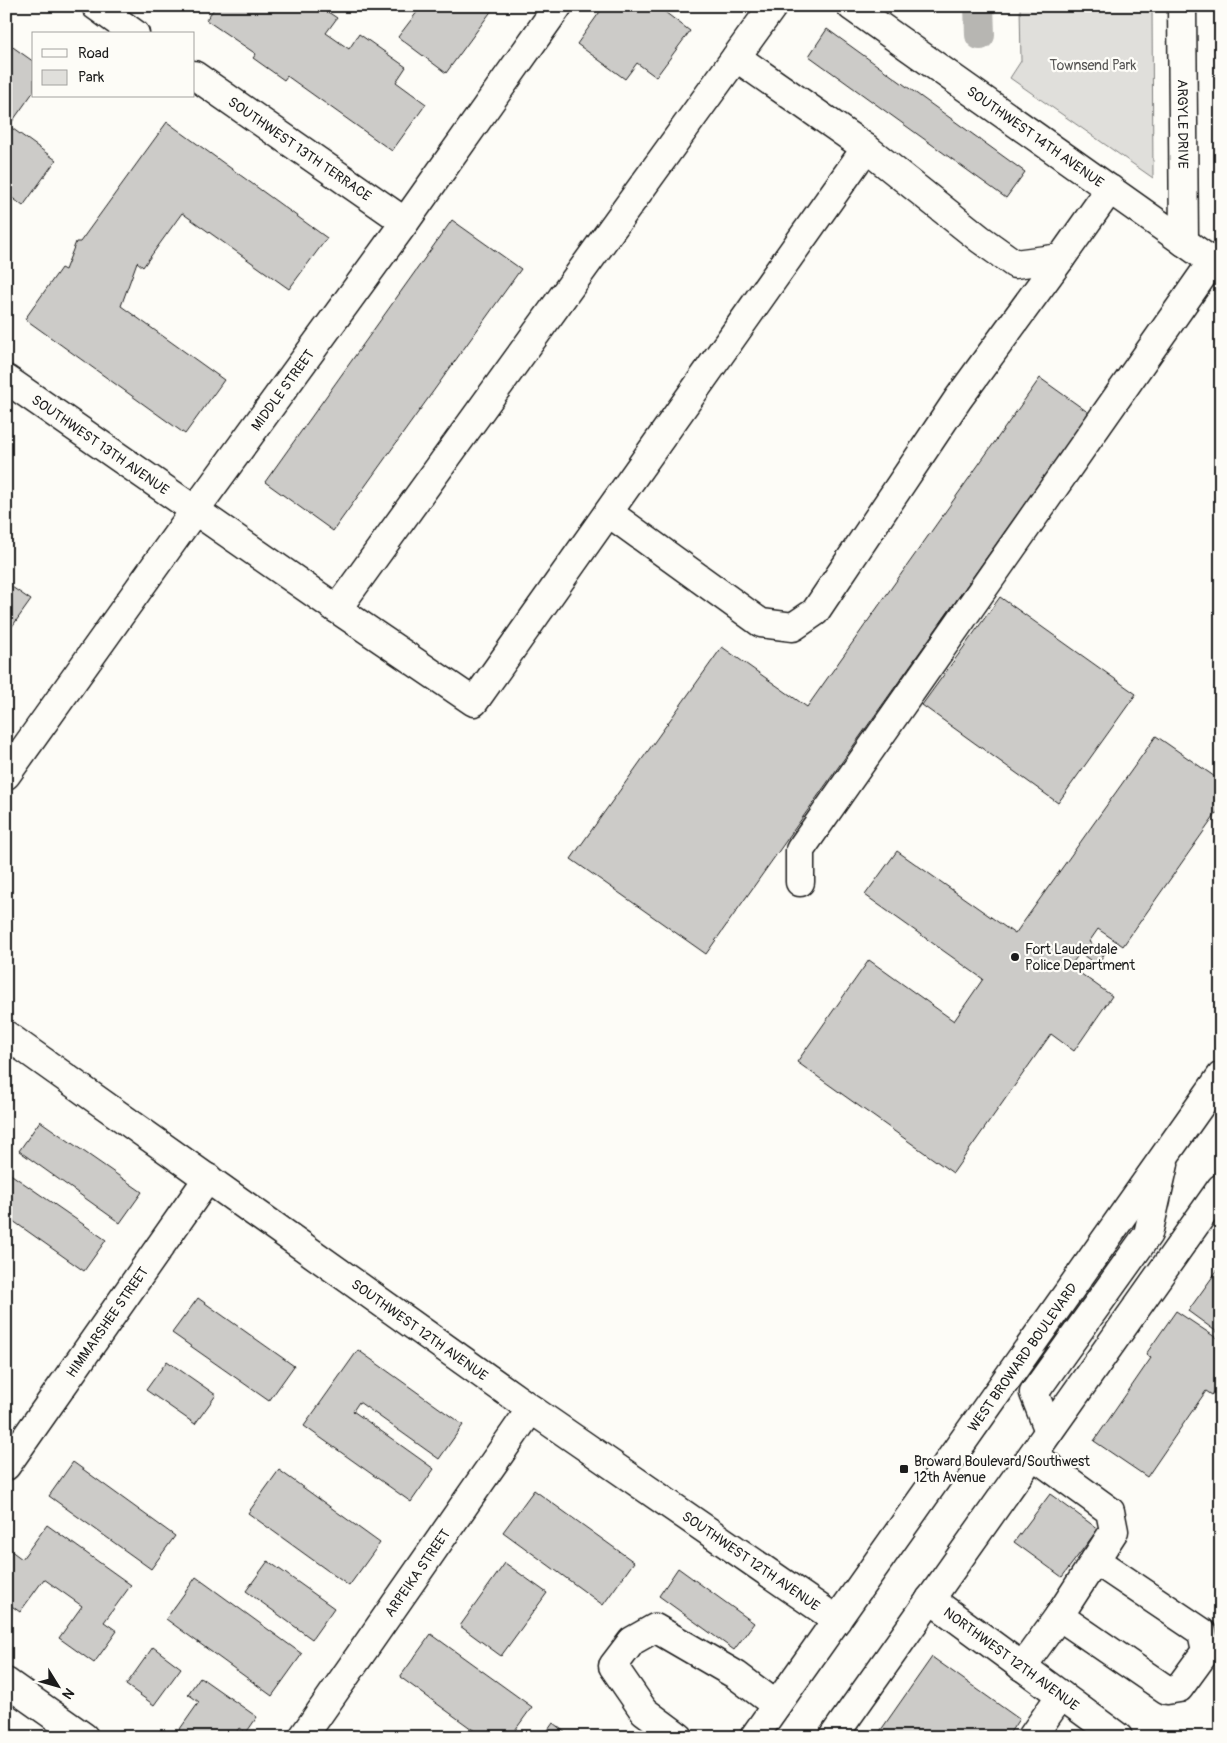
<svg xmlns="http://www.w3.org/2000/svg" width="1227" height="1743" font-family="Pangolin,sans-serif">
<rect width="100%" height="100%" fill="#fdfcf7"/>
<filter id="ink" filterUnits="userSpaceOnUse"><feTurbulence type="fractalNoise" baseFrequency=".02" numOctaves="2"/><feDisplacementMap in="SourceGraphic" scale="10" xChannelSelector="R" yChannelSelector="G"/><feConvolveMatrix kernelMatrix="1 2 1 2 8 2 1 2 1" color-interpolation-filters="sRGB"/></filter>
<g filter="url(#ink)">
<path fill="#e0dfdb" stroke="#7e7e7c" d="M1020 6H1152L1153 178 1010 78 1021 61Z"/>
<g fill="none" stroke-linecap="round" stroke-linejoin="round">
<path stroke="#b7b6b2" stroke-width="30" d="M979 6 980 35"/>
</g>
<path fill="#cccbc8" stroke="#1c1c1c" d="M216 6H319L337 18 326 33 349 49 359 34 406 67 396 82 426 104 392 151 287 76 284 80 253 58 256 54 206 20Z
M419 6H495L446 73 398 37 421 7Z
M604 6H657L690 31 656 77 637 63 625 79 577 44Z
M827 29 1025 172 1006 198 809 56Z
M10 45 34 62V91L9 126 56 160 23 206 6 193V50Z
M167 122 327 238 289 289 182 213 143 267 137 262 121 306 224 380 185 434 25 319 61 268 65 270 76 242H80Z
M452 220 521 269 333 531 265 482Z
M1040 378 1089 413 706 954 571 859 722 647 807 707Z
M6 583 31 600 6 635Z
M1000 597 1136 694 1058 803 922 705Z
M1156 736 1221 781V807L1123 946 1098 929 1089 942 1105 953 1097 965 1080 953 1070 966 1112 996 1074 1051 1051 1034 953 1173 797 1062 869 960 954 1021 983 979 865 895 897 851 1015 934Z
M40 1121 142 1192 120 1223 19 1151Z
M6 1171 106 1240 84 1271 6 1216Z
M1221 1265V1335L1188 1311Z
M198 1298 294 1366 269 1401 172 1333Z
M1176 1311 1221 1341V1383L1212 1395 1206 1391 1147 1477 1094 1441 1151 1358 1146 1354Z
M358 1350 463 1425 439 1459 359 1402 353 1411 434 1469 411 1502 304 1426Z
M167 1361 216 1395 195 1424 146 1390Z
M73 1462 175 1536 151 1569 49 1496Z
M279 1470 380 1543 349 1586 248 1513Z
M534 1490 634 1562 603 1605 503 1532Z
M1050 1494 1098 1529 1062 1577 1014 1542Z
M47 1525 131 1585 104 1622 117 1631 94 1663 59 1638 82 1606 44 1579 20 1612 6 1602V1555L10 1550 22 1559Z
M268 1561 334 1608 312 1639 246 1591Z
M505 1563 547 1593 501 1656 460 1626Z
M678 1568 754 1623 734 1650 659 1596Z
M196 1577 302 1654 272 1696 166 1619Z
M431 1634 532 1707 510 1737H483L400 1677Z
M153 1647 181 1668 154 1705 126 1685Z
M932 1657 1019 1719 1007 1737H876Z
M200 1677 257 1717 246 1733 239 1728 233 1737 175 1736 199 1702 188 1694Z
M553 1723 571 1737H543Z"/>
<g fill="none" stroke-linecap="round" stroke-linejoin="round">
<defs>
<g id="minor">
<path d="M96 6 135 34"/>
<path d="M773 6 736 57 866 148 980 239 1015 264 1061 258 1110 189"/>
<path id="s1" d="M851 6 1221 268"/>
<path id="s2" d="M1182 6 1184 242"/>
<path id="s3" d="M194 75 405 222"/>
<path id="s4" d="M6 379 337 609 474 702 866 148"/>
<path d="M609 513 761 623 793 627 815 612 958 399 1061 258"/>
<path d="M337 609 736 57"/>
<path id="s5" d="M6 775 195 510 405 222 558 6"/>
<path d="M800 882V850L1212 262"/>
<path id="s6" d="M6 1035 531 1409 837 1620"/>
<path id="s7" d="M6 1466 208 1178"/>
<path id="s8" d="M930 1599 1118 1737"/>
<path d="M1059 1616 1167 1690 1179 1688 1206 1651 1202 1632 1095 1560"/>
<path d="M1022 1667 1059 1616 1114 1531 1110 1511 1033 1455"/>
<path d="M6 1682 84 1737"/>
<path id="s9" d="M303 1737 531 1409"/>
<path d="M679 1737 644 1711 613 1666 632 1641 655 1628 736 1675 776 1705"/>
<path d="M1032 1737 1061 1695"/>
</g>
<g id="major">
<path d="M1049 1431 1034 1393 1148 1234 1164 1164"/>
<path id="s10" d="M754 1737 1221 1076"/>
<path d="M833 1737 1221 1188"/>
</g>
</defs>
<use href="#minor" stroke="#1c1c1c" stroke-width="31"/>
<use href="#major" stroke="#1c1c1c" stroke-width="31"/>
<use href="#minor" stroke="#fdfcf7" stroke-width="28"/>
<use href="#major" stroke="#fdfcf7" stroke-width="28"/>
</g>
</g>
<g fill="#1c1c1c" stroke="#fdfcf7" stroke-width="2">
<circle cx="1015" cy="957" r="5"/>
<rect x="899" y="1464" width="10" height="10" rx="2.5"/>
</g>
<g text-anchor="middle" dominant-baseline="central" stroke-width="4.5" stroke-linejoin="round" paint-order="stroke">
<g font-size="14" fill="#575655" stroke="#fdfcf7">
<text x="1093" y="65">Townsend Park</text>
</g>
<g font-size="14" fill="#1c1c1c" stroke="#fdfcf7">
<text stroke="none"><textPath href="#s2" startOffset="118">ARGYLE DRIVE</textPath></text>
<text stroke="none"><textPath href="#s1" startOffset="226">SOUTHWEST 14TH AVENUE</textPath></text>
<text stroke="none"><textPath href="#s3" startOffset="129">SOUTHWEST 13TH TERRACE</textPath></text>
<text stroke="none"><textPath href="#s5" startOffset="474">MIDDLE STREET</textPath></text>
<text stroke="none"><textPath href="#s4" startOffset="115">SOUTHWEST 13TH AVENUE</textPath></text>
<text stroke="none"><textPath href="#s7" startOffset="176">HIMMARSHEE STREET</textPath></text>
<text stroke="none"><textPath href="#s6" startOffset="508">SOUTHWEST 12TH AVENUE</textPath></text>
<text stroke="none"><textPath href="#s10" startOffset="465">WEST BROWARD BOULEVARD</textPath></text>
<text stroke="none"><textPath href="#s6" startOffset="912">SOUTHWEST 12TH AVENUE</textPath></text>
<text stroke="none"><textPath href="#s9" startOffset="200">ARPEIKA STREET</textPath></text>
<text stroke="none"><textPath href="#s8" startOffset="101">NORTHWEST 12TH AVENUE</textPath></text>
</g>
<g font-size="14" fill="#1c1c1c" stroke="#fdfcf7" text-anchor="start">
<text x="1025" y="949">Fort Lauderdale<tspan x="1025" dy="16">Police Department</tspan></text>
<text x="914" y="1461">Broward Boulevard/Southwest<tspan x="914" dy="16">12th Avenue</tspan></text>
</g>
</g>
<rect width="1227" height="1743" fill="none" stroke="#fdfcf7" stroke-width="25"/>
<rect x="12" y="12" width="1202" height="1718" fill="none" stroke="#1c1c1c" stroke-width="2" filter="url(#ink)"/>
<rect x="32" y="32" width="162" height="65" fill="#fdfcf7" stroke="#a3a29f"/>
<rect x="42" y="49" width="25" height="8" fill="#fdfcf7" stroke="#a3a29f"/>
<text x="78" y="58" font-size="15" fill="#1c1c1c">Road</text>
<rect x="42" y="70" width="25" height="15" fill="#e0dfdb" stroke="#a3a29f"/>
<text x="78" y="82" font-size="15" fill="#1c1c1c">Park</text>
<g transform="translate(58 1686) rotate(127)" stroke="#fdfcf7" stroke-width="4" paint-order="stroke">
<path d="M0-4L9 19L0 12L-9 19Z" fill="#1c1c1c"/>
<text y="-8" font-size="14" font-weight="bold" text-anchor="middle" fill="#1c1c1c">N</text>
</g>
</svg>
